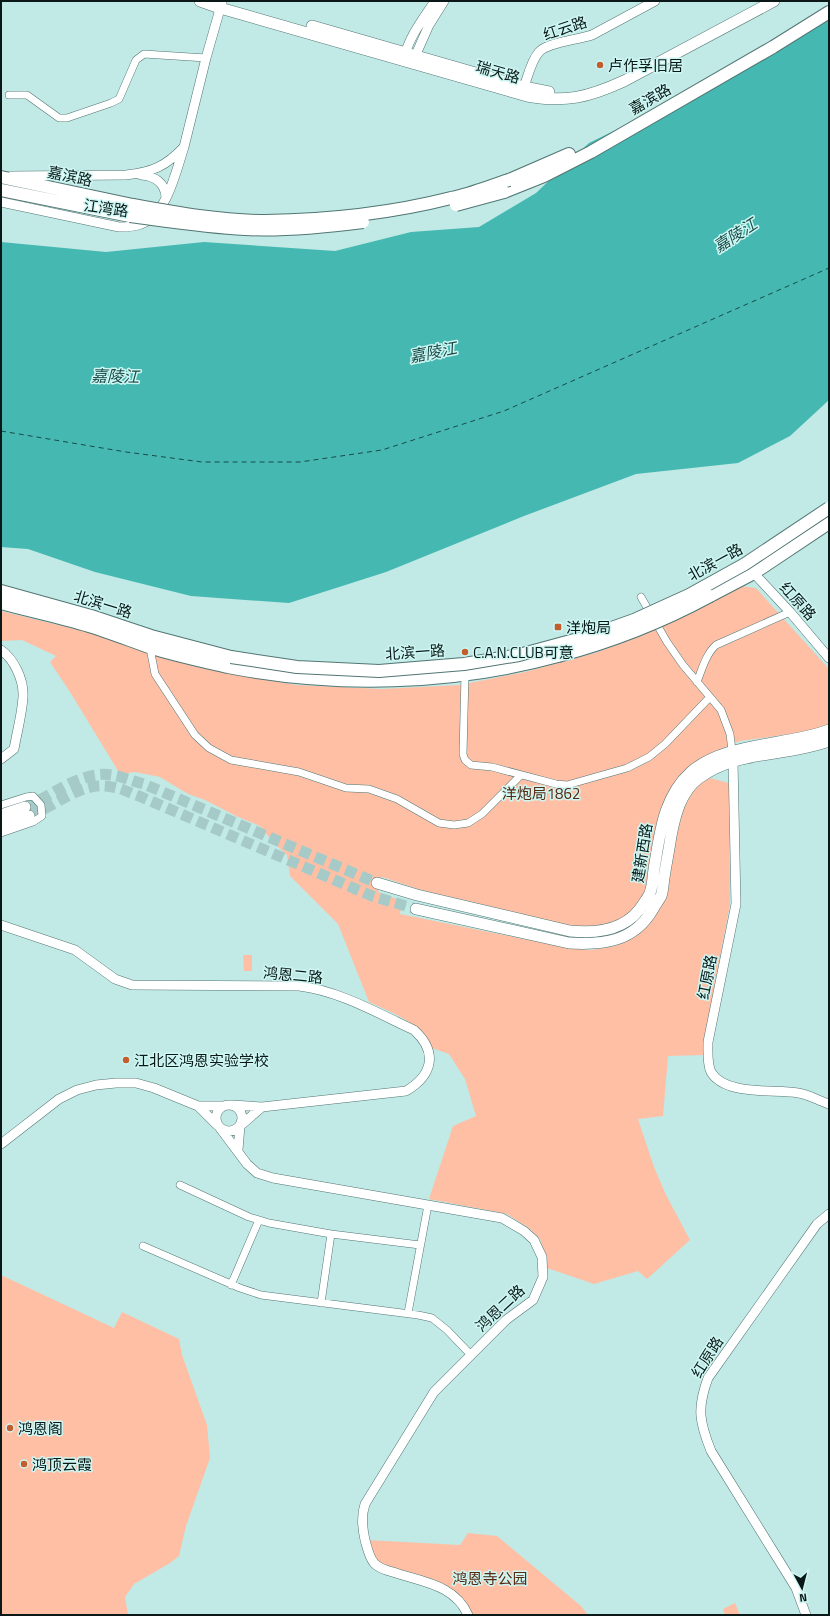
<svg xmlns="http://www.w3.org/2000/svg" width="830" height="1616" font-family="'Titillium Web','Noto Sans SC',sans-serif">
<rect width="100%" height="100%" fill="#c1e9e6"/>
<path fill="#ffbfa5" d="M740 586 756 588 829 669V724L812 731 740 741 707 755 687 769 672 787 648 892 623 922 588 930 421 890 382 877 378 892 402 901 400 914 568 948 591 950 615 946 638 934 653 918 679 818 687 798 698 784 710 778 729 783 730 904 704 1041V1055L668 1056 663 1116 638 1119 654 1167 666 1195 690 1240 647 1279 638 1271 594 1284 547 1268 546 1257 540 1239 529 1228 507 1214 429 1199 453 1126 476 1116 465 1079 449 1054 432 1048C422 1023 392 1013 369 1002L338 924 290 876 287 855 273 842 260 826 236 816 205 800 188 794 160 777 135 772 120 774 70 692 50 662 56 656 22 640 1 641V611L87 632 141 650 227 673 297 685 381 689 459 685 525 672 595 653 641 636 697 609Z
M243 955H252V971H244Z
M1 1275 114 1328 122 1312 179 1339 182 1355 207 1425 210 1458 186 1526 179 1556 170 1563 134 1584 125 1597 128 1615H1Z
M468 1533 497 1536 581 1606 588 1615H469L452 1593 375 1562 366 1540 460 1545Z
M735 1603 740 1615H725L723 1609Z"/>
<path fill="#45b8b1" d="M829 16V400L790 436 738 463 636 474 524 516 386 572 289 603 191 596 95 572 28 549 1 547V242L106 252 204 242 335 251 411 232 479 227 536 193 589 143 683 97Z"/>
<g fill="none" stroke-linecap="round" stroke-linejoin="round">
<path stroke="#194b48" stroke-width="1" stroke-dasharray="5 4" stroke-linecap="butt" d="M1 431 126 452 202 462H300L382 450 504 411 829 268"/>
<path stroke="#a6cac7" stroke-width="11" stroke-dasharray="11 5.5" stroke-linecap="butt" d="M25 807C49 797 70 779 96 775 112 772 129 780 144 784L377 883
M29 816C56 806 82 780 112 787 121 788 130 793 139 796L372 896 416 909"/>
<defs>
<path id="minor" d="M9 95H27L59 118H67L111 103 119 99 136 60 144 54 206 58
M641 597 667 642 683 665 721 710 730 734 732 751
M150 648 155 674 195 735 209 748 231 760 299 772 346 788 369 789 397 799 439 823 454 825 468 823 482 814 521 775
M465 675 463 754 465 760 471 765 492 767 556 784 567 785 627 768 649 757 665 744 710 697
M697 682C702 669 706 654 716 645L790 612
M1 805 26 797 33 796 41 805 42 816 33 822 1 833
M180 1185 249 1217 269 1223 331 1234 420 1245
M143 1246 240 1288 261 1295 418 1315 432 1318 447 1330 471 1355
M231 1285 259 1220
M321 1303 331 1234
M408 1313 428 1205"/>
<path id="tertiary" d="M404 59C408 38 423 19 435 1
M413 61 429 25 444 1
M524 87C528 76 531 61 539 52 548 42 578 40 592 35L655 1
M184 147 206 58 222 2
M141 175C155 176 165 183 166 197
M1 202 119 227C126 227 134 227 141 224 167 215 176 171 184 147 166 166 153 172 126 175L12 176
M750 569 790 612 829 658
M1 650C14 659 24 680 23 697 22 714 17 732 14 749L1 759
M733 761 736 904 708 1042C708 1051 707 1064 711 1072 725 1096 774 1089 798 1093 808 1094 819 1101 829 1104
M1 925 75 950 115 979 132 985 299 986C340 991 377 1013 414 1030 438 1052 433 1075 406 1091L262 1107 232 1105
M216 1118a13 13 0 1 1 26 0a13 13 0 1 1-26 0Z
M198 1106 217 1125
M220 1128 247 1164 257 1173 273 1178 502 1218 524 1231 534 1240 542 1257 543 1277 533 1300 506 1320 434 1392 365 1504C361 1516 362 1527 365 1540 367 1547 369 1557 374 1563 379 1569 389 1571 396 1573 423 1582 455 1585 468 1615
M1 1144 59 1099 77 1090 96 1085 116 1083H136L154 1088 198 1106H224
M238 1150 240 1126 262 1107
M806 1615 796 1588 711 1451C699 1421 697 1408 708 1378L817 1224 829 1214"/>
<path id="secondary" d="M200 1 220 8 527 96C566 103 589 97 624 81L774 1
M312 26 524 87 549 92
M1 815 25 807
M1 825 29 816
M377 883 417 895 570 931C599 934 628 930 644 903 646 900 649 896 650 893 653 885 653 876 654 869 660 834 663 797 691 772 725 742 787 746 829 730
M416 909 569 943C603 945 634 942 653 909 655 905 659 900 661 896 663 891 663 884 664 878 666 864 669 850 671 836 675 815 681 791 699 778 736 750 787 757 829 741"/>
<path id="primary" d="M1 177 133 205
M509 180 569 154
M1 190 130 216
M504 192 544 176 591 152 773 47 829 12
M1 591 91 616 151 636 231 657
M710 596 754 573 829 523
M1 603C30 611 60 617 89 626 109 632 129 640 149 647 174 655 202 661 228 667 336 688 452 685 558 656"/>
</defs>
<use href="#minor" stroke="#517673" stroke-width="8"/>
<use href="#tertiary" stroke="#517673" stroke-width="10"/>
<use href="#secondary" stroke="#517673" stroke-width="12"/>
<use href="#primary" stroke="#517673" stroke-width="14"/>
<use href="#minor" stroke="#fff" stroke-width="7"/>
<use href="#tertiary" stroke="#fff" stroke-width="9"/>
<use href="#secondary" stroke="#fff" stroke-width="11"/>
<use href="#primary" stroke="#fff" stroke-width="12"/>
<defs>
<path id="primary-bridge" d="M133 205C177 213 221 221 265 221 326 220 392 213 451 198 471 194 490 186 509 180
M456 205 504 192
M130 216C168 221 206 227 245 229 284 231 324 227 363 222
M558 656C611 642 662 622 710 596
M231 657 297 667 379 671 464 664 519 655 589 636 634 620 689 595 745 564 829 508"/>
</defs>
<use href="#primary-bridge" stroke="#517673" stroke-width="14" stroke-linecap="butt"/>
<use href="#primary-bridge" stroke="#fff" stroke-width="12"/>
</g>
<g fill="#c35d2e" stroke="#cef7f3" stroke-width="1.5">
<circle cx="600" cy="65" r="4"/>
<rect x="554" y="623" width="8" height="8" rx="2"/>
<circle cx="465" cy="652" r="4"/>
<circle cx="126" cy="1060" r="4"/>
<circle cx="10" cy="1428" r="4"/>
<circle cx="24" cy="1464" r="4"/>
</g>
<g text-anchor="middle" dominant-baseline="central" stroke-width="3" stroke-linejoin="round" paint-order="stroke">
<g font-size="15" fill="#0a1918" stroke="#cef7f3">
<text transform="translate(565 28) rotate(-18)">红云路</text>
<text transform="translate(498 72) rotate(16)">瑞天路</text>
<text transform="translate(650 99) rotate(-30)">嘉滨路</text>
<text transform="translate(70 176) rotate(12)">嘉滨路</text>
<text transform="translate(106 208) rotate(8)">江湾路</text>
<text transform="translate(715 562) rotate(-29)">北滨一路</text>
<text transform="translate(798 601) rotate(48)">红原路</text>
<text transform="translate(103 604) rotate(17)">北滨一路</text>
<text transform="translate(415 652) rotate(-4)">北滨一路</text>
<text transform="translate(642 853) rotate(-81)">建新西路</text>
<text transform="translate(293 975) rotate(5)">鸿恩二路</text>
<text transform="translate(707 977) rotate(-79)">红原路</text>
<text transform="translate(500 1308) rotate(-43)">鸿恩二路</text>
<text transform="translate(707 1357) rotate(-58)">红原路</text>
</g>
<g font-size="15" fill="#0a1918" stroke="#cef7f3" text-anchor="start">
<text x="608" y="65">卢作孚旧居</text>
<text x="566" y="627">洋炮局</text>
<text x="473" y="652">C.A.N.CLUB可意</text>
<text x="134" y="1060">江北区鸿恩实验学校</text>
<text x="18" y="1428">鸿恩阁</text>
<text x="32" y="1464">鸿顶云霞</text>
</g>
<g font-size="15" fill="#56260f" stroke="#cef7f3">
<text x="541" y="793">洋炮局1862</text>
<text x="490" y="1578">鸿恩寺公园</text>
</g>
<g font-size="16" font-style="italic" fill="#194b48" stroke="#cef7f3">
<text transform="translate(735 235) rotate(-33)">嘉陵江</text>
<text transform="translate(433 352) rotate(-11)">嘉陵江</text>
<text transform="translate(115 376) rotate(1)">嘉陵江</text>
</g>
</g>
<rect width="830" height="1616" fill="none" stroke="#0a1918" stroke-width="4"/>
<g transform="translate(802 1588) rotate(173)" stroke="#cef7f3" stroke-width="3" paint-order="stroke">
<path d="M0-3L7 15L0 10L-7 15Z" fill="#0a1918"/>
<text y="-6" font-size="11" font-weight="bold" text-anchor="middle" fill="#0a1918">N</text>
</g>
</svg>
